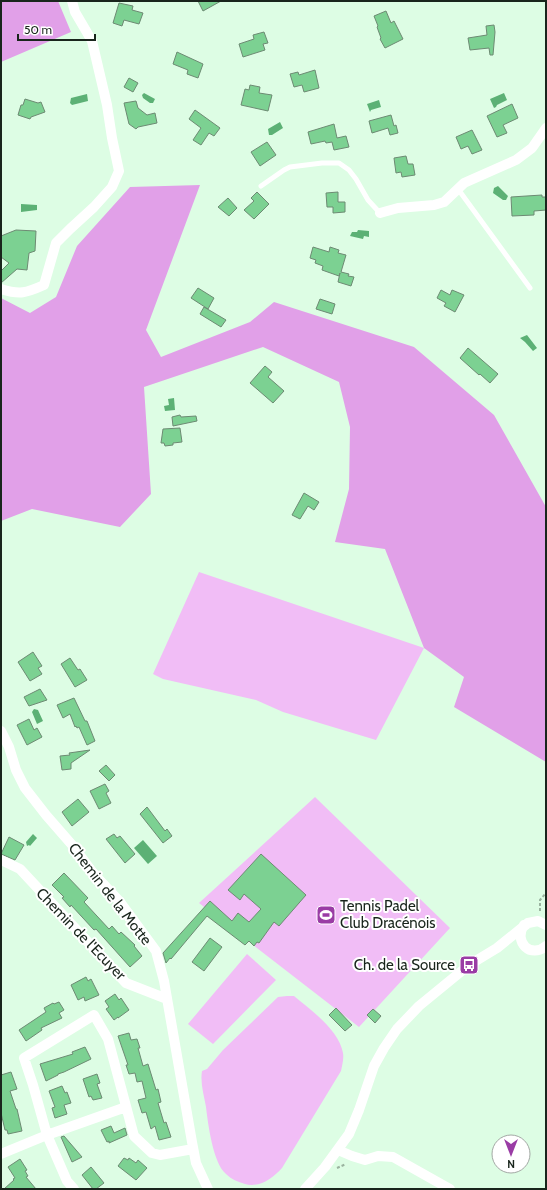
<svg xmlns="http://www.w3.org/2000/svg" width="547" height="1190" font-family="Cabin,sans-serif">
<rect width="100%" height="100%" fill="#ddfde4"/>
<path fill="#f1bdf6" d="M199 572 424 648 376 740 283 712 256 700 163 679 153 674Z
M315 797 450 928 359 1027 199 903Z
M247 954 276 980 213 1044 188 1024Z
M287 996H294C311 1010 339 1030 343 1053 344 1059 342 1066 341 1071L282 1168C273 1178 260 1188 245 1184 238 1182 231 1179 226 1174 213 1163 208 1124 206 1107 204 1095 200 1083 202 1071L207 1069 223 1050 278 997Z"/>
<path fill="#e1a0e8" d="M1 1H58L71 32 1 62Z
M200 185 146 330 161 357 250 322 274 302 414 347 494 415 546 507V762L454 707 464 677 424 648 385 549 335 542 349 489 350 427 339 382 263 347 144 387 151 494 120 527 32 509 1 521V298L30 313 56 297 77 246 130 187Z"/>
<path fill="#5cb175" d="M144 93 155 99 153 103H150L143 98 142 95Z
M504 93 507 100 497 105 496 107 494 108 490 99Z
M87 94 88 101 72 105 70 103 71 98Z
M379 100 381 107 371 110 370 112 367 104Z
M280 122 283 128 272 135H269L268 129Z
M498 186 508 196 506 200H503L493 193 494 188Z
M21 204 37 205V210L21 212Z
M358 230 369 231V237L364 236 363 239 350 236 352 232H357Z
M527 335 537 348 533 351 525 342 520 338Z
M174 398 175 410 165 411 164 406 169 405 168 399Z
M34 709 38 710 43 721 37 724 32 712Z
M33 834 37 838 30 846 29 845 27 846 26 842Z
M143 840 157 856 148 864 134 848Z"/>
<path fill="#7cd192" stroke="#6d8a73" d="M198 1H221L203 11Z
M119 3 133 6 132 10 143 13 139 24 124 20 122 26 113 23Z
M386 11 391 23 394 21 403 39 385 48 380 39 381 38 377 27 378 26 374 16Z
M494 25 495 32 493 55H490L489 48 470 50 468 38 487 35 486 26Z
M264 32 268 43 263 44 265 50 243 57 239 44 254 39 253 35Z
M177 52 203 64 198 78 187 74 188 70 173 64Z
M315 70 319 88 304 92 302 85 294 87 290 74 298 72 299 75Z
M129 78 138 83 133 92 124 87Z
M250 85 260 87 259 93 272 95 268 111 241 105 245 89 249 90Z
M25 99 38 103 41 102 45 112 31 117 30 119 18 115 21 105H23Z
M136 101 138 108 147 115 155 113 157 123 138 127 136 129 129 124 124 103Z
M512 104 518 118 503 125 507 133 497 137 487 116Z
M195 110 220 128 214 136 209 133 201 145 193 140 201 128 189 119Z
M391 115 394 126 396 125 398 133 390 135 388 128 372 133 369 121Z
M334 124 337 138 346 136 349 147 334 150 332 142 326 143 325 141 311 144 308 132Z
M472 130 482 150 472 154 468 146 461 149 456 137Z
M267 142 276 155 260 166 251 152Z
M406 156 408 164H413L415 175 402 177 401 172 396 173 394 158Z
M257 192 269 204 254 219 244 210 254 201 251 198Z
M338 192V202H345V212L333 213V207H327L326 193Z
M542 195V197H546V210L534 211V215L512 216 511 197Z
M228 198 237 208 229 216 218 207Z
M16 230 36 231 35 251 29 253 27 270 17 269 1 283V271L9 263 1 257V236Z
M313 247 329 252 330 247 339 250 338 253 346 255 341 272 349 274 348 276 354 277 351 286 338 282 340 273 339 276 322 270 323 266 315 263 316 260 310 258Z
M198 288 214 298 208 309 191 298Z
M441 290 450 295 452 290 464 295 455 312 444 306 446 303 437 298Z
M320 299 335 304 332 314 316 309Z
M204 307 226 320 221 327 200 314Z
M468 348 498 374 490 383 480 374 479 375 460 358Z
M265 366 272 372 268 377 284 391 273 403 250 383Z
M180 415 181 417 196 416 197 421 173 426 172 417Z
M180 428 182 442 173 443V445L165 446 164 443H161L163 429Z
M304 493 319 502 314 510 308 506 300 519 292 515Z
M33 652 42 666 38 668 42 674 30 681 18 662Z
M70 658 78 670 80 669 87 680 75 687 61 664Z
M40 689 47 700 29 706 24 697Z
M74 698 85 721H87L95 741 87 745 79 727 77 728 76 726 75 727 70 714 63 718 57 705Z
M29 719 34 730 37 728 42 737 27 745 17 725Z
M90 750 71 763V769L62 770 60 756 70 755 69 753Z
M106 765 115 775 109 781 99 771Z
M105 784 109 791 106 793 111 803 99 809 90 791Z
M78 799 89 812 72 826 62 812Z
M147 807 165 831 167 829 172 836 163 843 140 814Z
M114 834 117 838 120 836 135 854 125 863 106 839Z
M9 837 24 845 15 860 1 854Z
M261 854 306 895 279 926 274 922 259 943 257 942 254 946 249 941 245 945 207 916 171 959 170 958 166 963 163 953 210 901 232 921 238 913 249 922 261 909 244 894 240 900 228 890Z
M64 873 88 898 84 902 109 929 112 926 119 934 121 932 135 945 134 946 142 956 130 967 96 929 94 930 71 905 70 907 62 898 64 897 52 885Z
M210 938 222 947 204 971 192 962Z
M86 977 88 981 91 979 99 995 85 1001 84 997 78 1000 71 985Z
M115 994 119 1000 121 998 129 1010 118 1018V1017L114 1020 106 1009 109 1007 105 1001Z
M59 1002 64 1010 59 1013 62 1018 41 1028 42 1030 26 1041 19 1030 46 1012 44 1008 53 1003 54 1004Z
M336 1008 352 1025 345 1031 329 1015Z
M373 1009 381 1016 375 1023 367 1015Z
M129 1033 131 1040 137 1039 140 1048H138L143 1066 148 1064 156 1090 158 1089 161 1102 158 1103 164 1123 166 1122 171 1137 159 1140 155 1126 151 1129 146 1112 142 1113 138 1100 146 1098 142 1081 137 1082 135 1073 129 1074 126 1065H128L118 1036Z
M85 1047 91 1059 64 1072 58 1074V1075L46 1081 40 1064 73 1054 72 1052Z
M11 1072 17 1089 10 1091 16 1109H17L22 1131 8 1134 7 1130H5L1 1113V1075Z
M97 1074 100 1083 97 1084 102 1098 93 1100 91 1096 89 1097 83 1079Z
M62 1086 65 1093 67 1092 71 1103 64 1105 67 1114 55 1118 52 1108 55 1107 49 1091Z
M111 1126 114 1133 125 1128 127 1135 109 1143V1141L107 1142 101 1130Z
M64 1136 82 1157 72 1162 61 1137Z
M124 1158 128 1160 129 1158 136 1163 138 1160 147 1168 136 1180 118 1166Z
M20 1159 27 1170 25 1171 28 1176 26 1177 36 1189H4L14 1180 13 1179 15 1178 8 1167Z
M91 1167 104 1183 96 1189H93L82 1175Z"/>
<g fill="none" stroke-linecap="round" stroke-linejoin="round">
<path stroke="#9ab39f" stroke-width="2" stroke-dasharray="3 2" stroke-linecap="butt" d="M540 911V900L546 893
M337 1168 346 1164"/>
<path stroke="#fff" stroke-width="5" d="M261 186 284 170 290 167 322 163H339L349 170 356 179 368 200 380 213
M458 189 530 288"/>
<path stroke="#fff" stroke-width="10" d="M380 213 398 208 434 205 444 202 464 183 516 160 532 148 546 128
M1 289C20 295 26 293 44 285L56 243 70 229 94 207 112 187 119 171 112 138 107 105 92 41 75 12 72 1
M1 731 9 747 16 770 25 788 46 815 73 846 93 873 120 902 156 951 164 981 192 1142 196 1163 208 1189
M1 860 20 869 126 983 167 999
M524 925C513 942 531 959 546 946
M338 1150 352 1156 365 1160 378 1156 393 1157 450 1189
M1 1154 47 1135 126 1107
M74 1189 67 1181 47 1135 33 1085 24 1058 94 1015 108 1039 134 1136 152 1153 160 1155 193 1149
M305 1189 325 1167 349 1134 359 1110 374 1066 384 1048 397 1029 419 1006 469 965 497 948 528 923 538 921 546 925"/>
</g>
<defs>
<symbol id="stadium-square" viewBox="-11 -11 22 22"><rect x="-9" y="-9" width="18" height="18" rx="4" fill="#9a3ca5" stroke="#fff"/><path d="M0-5a6.5 5 0 1 0 0 10a6.5 5 0 1 0 0-10ZM-3.5-1.8h7v3.6h-7Z" fill="#fff"/></symbol>
<symbol id="bus-square" viewBox="-11 -11 22 22"><rect x="-9" y="-9" width="18" height="18" rx="4" fill="#9a3ca5" stroke="#fff"/><path d="M-5-6H5V4H4V6H2V4H-2V6H-4V4H-5ZM-3.5-4V0h7V-4ZM-3.5 1.2v1.5H-2V1.2ZM2 1.2v1.5H3.5V1.2Z" fill="#fff"/></symbol>
</defs>
<g fill-rule="evenodd">
<use href="#stadium-square" x="315" y="904" width="22" height="22"/>
<use href="#bus-square" x="458" y="954" width="22" height="22"/>
</g>
<g text-anchor="middle" dominant-baseline="central" stroke-width="4" stroke-linejoin="round" paint-order="stroke">
<g font-size="15" fill="#19251c" stroke="#fff">
<text transform="translate(110 894) rotate(52)">Chemin de la Motte</text>
<text transform="translate(81 934) rotate(46)">Chemin de l'Ecuyer</text>
</g>
<g font-size="15" fill="#19251c" stroke="#fff" text-anchor="start">
<text x="340" y="906">Tennis Padel<tspan x="340" dy="17">Club Dracénois</tspan></text>
<text x="455" y="965" text-anchor="end">Ch. de la Source</text>
</g>
</g>
<rect width="547" height="1190" fill="none" stroke="#19251c" stroke-width="4"/>
<g transform="translate(511 1154) rotate(180)"><circle r="19" fill="#ffffff" stroke="#a3a8a4"/>
<path d="M0-3L7 15L0 10L-7 15Z" fill="#9a3ca5"/>
<text y="-6" font-size="11" font-weight="bold" text-anchor="middle" fill="#19251c">N</text>
</g>
<path d="M18 34v6h77v-6" fill="none" stroke="#19251c" stroke-width="2"/>
<text x="24" y="34" font-size="12" fill="#19251c" stroke="#ffffff" stroke-width="3" paint-order="stroke">50 m</text>
</svg>
